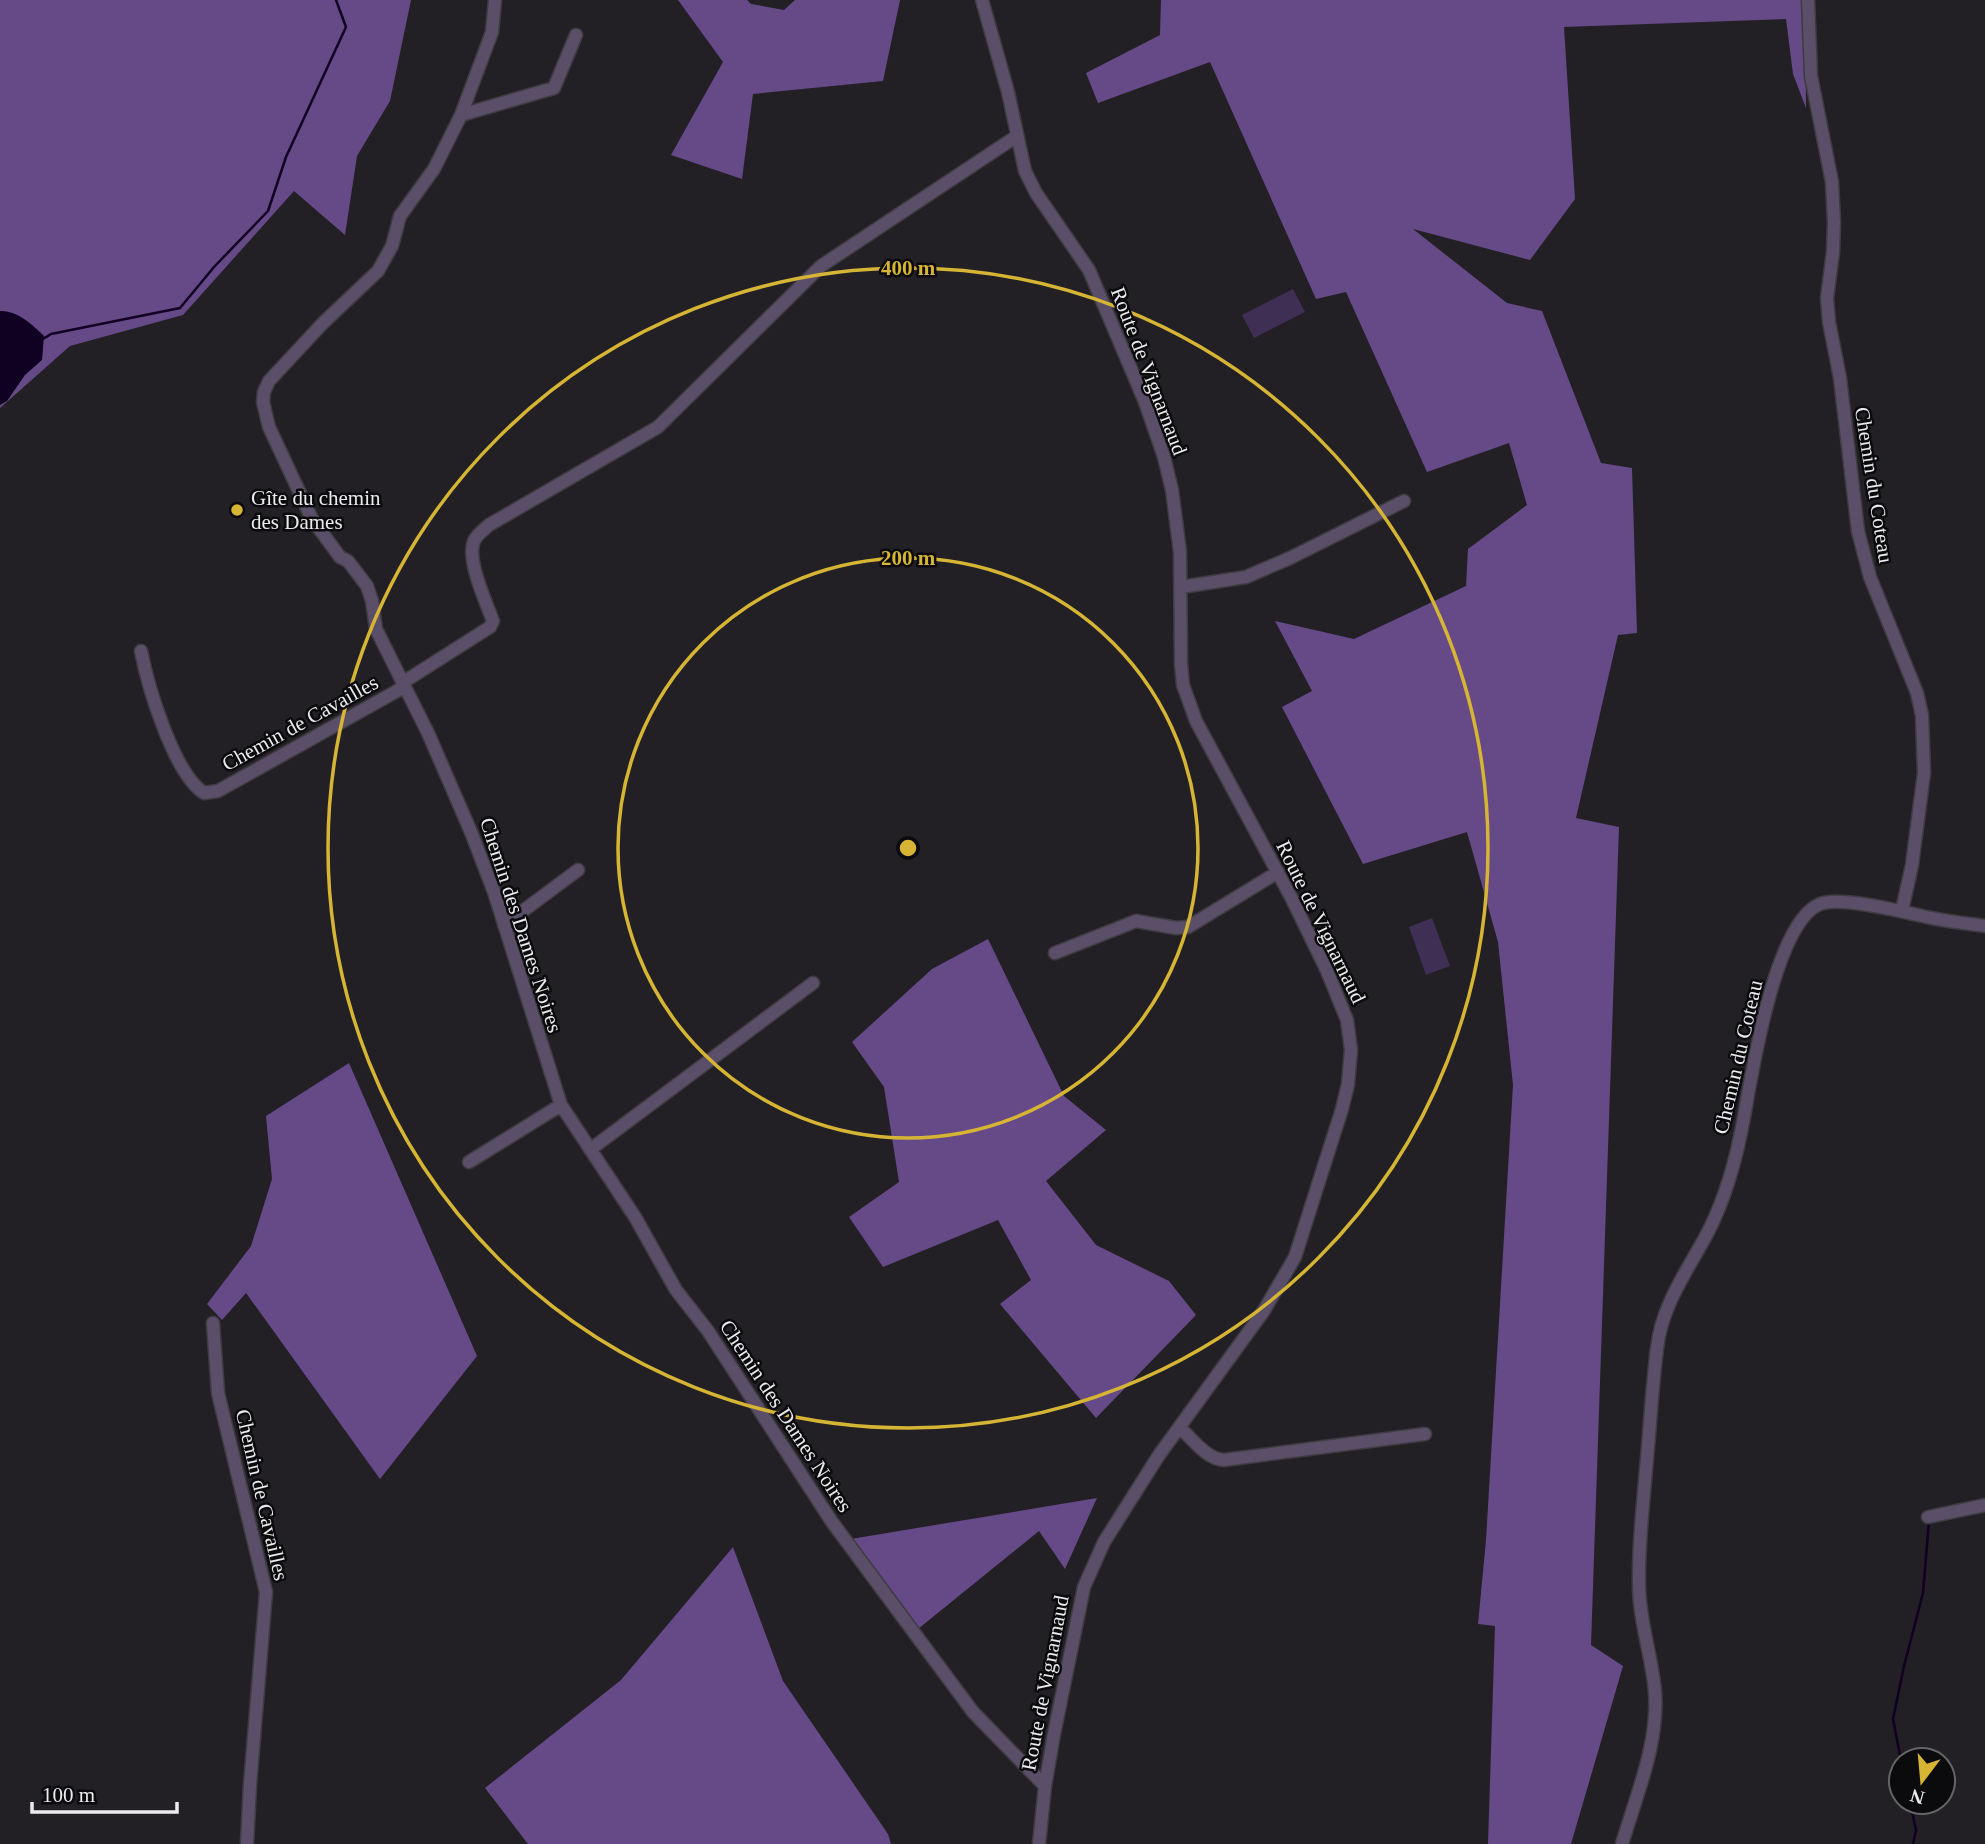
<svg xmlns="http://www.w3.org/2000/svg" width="1985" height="1844" font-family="Georgia,serif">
<rect width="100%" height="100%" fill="#222025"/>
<path fill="#3f2f54" d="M1293 289 1305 312 1254 338 1242 315Z
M1432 918 1450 966 1426 975 1409 927Z"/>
<path fill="#664987" d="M0 0H411L390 101 357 156 345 235 294 191 183 315 70 346 0 408Z
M678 0H747L751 4 784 10 795 0H900L883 81 753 94 742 179 671 155 723 62Z
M1161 0H1805L1806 108 1793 74 1786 19 1564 27 1575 199 1530 260 1413 229 1507 303 1542 311 1601 463 1632 468 1637 633 1618 635 1576 818 1619 827 1591 1645 1623 1666 1571 1844H1488L1495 1626 1478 1624 1486 1540 1513 1085 1498 942 1467 832 1363 864 1282 707 1312 691 1275 621 1354 639 1466 586 1468 549 1527 505 1509 443 1427 472 1346 292 1316 299 1210 62 1098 103 1086 73 1160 35Z
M988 939 1064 1096 1106 1130 1046 1181 1096 1245 1169 1281 1196 1315 1096 1418 1000 1304 1031 1280 998 1220 883 1267 849 1217 899 1182 884 1087 852 1042 932 969Z
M349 1063 477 1356 380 1479 246 1293 222 1320 207 1304 251 1246 272 1179 266 1116Z
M1097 1498 1065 1569 1039 1531 918 1629 851 1539Z
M733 1547 783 1681 888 1834 891 1844H528L485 1788 621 1680Z"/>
<path fill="#100022" d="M0 311C17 310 33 325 44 336L42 360 25 375 7 401 0 405Z"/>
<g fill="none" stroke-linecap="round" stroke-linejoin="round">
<path stroke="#100022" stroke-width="2.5" d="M43 339 51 334 180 308 214 267 268 211 286 157 346 27 336 0
M1901 1760 1893 1719 1904 1666 1923 1593 1929 1521
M1910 1802 1916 1830 1913 1844"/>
<defs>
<path id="minor" d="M495 0 492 32 461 115 434 169 400 216 392 246 378 271 323 323 269 381 264 392 263 402 269 427 312 519 340 557 348 561 367 586 372 601 376 629 428 733 471 832 494 892 561 1105 635 1217 676 1290 708 1331 832 1522 973 1712 1045 1786
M982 0 1008 92 1025 171 1036 193 1089 270 1145 402 1164 457 1172 490 1180 552 1181 664 1183 685 1196 721 1292 899 1327 971 1347 1020 1351 1050 1348 1084 1342 1109 1295 1257 1263 1312 1159 1455 1104 1542 1084 1587 1054 1734 1045 1786 1039 1844
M1808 0 1811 76 1832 182 1834 222 1833 252 1827 298 1829 322 1840 378 1858 531 1870 577 1917 693 1922 715 1924 773 1912 865 1902 910
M461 115 554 88 576 35
M1181 587 1246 577 1290 558 1404 501
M141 651C148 687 174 774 204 793L218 791 404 687
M402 683 490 627 493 621C486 602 466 559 474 541 477 534 484 530 489 525L658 427 821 266 1017 136
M504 925 578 870
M1055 953 1136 921 1176 928 1188 927 1278 872
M591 1149 813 983
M469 1162 561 1105
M213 1323 218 1393 266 1592 250 1785 247 1844
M1180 1428C1193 1439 1206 1459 1224 1460L1425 1434
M1928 1517 1985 1505
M1622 1844C1636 1796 1659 1743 1655 1692 1652 1656 1639 1621 1639 1584 1638 1546 1643 1507 1646 1469 1650 1428 1652 1388 1657 1348 1662 1304 1688 1270 1708 1232 1726 1197 1737 1156 1744 1117 1752 1073 1775 922 1820 904 1840 896 1900 911 1922 916 1943 921 1964 923 1985 926"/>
</defs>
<use href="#minor" stroke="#3e3c41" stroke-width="15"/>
<use href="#minor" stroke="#5a4e69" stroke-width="12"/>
</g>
<g fill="none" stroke="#d6b534" stroke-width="3.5">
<circle cx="908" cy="848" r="290"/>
<circle cx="908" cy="848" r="580"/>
</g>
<circle fill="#d6b534" stroke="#0b0a0c" stroke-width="2.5" cx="237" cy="510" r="7"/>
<g text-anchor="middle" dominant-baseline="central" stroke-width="5" stroke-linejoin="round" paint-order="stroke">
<g font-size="21" fill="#ebeaee" stroke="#0b0a0c">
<text transform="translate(1149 371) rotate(69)">Route de Vignarnaud</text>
<text transform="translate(1874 485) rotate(81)">Chemin du Coteau</text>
<text transform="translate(300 723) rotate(-29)">Chemin de Cavailles</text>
<text transform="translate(1321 922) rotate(64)">Route de Vignarnaud</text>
<text transform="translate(521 925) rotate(72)">Chemin des Dames Noires</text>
<text transform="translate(1738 1057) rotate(-77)">Chemin du Coteau</text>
<text transform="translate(786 1416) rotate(57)">Chemin des Dames Noires</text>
<text transform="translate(262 1495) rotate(77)">Chemin de Cavailles</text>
<text transform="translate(1045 1683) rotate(-79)">Route de Vignarnaud</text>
</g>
<g font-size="21" fill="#ebeaee" stroke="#0b0a0c" text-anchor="start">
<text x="251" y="498">Gîte du chemin<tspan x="251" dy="24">des Dames</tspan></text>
</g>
</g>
<circle cx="908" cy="848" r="10" fill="#d6b534" stroke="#0b0a0c" stroke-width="3.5"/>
<g font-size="21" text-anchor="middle" font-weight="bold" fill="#d6b534" stroke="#0b0a0c" stroke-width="5" stroke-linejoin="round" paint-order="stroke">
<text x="908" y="275">400 m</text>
<text x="908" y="565">200 m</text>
</g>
<g transform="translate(1922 1781) rotate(196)"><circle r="33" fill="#0b0a0c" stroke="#656466" stroke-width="2"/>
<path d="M0-5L12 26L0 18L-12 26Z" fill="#d6b534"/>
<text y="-10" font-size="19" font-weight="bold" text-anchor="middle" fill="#ebeaee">N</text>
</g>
<path d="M32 1802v10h145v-10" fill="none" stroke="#ebeaee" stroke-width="3.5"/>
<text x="42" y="1802" font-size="21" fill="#ebeaee" stroke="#0b0a0c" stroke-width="5" paint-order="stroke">100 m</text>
</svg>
